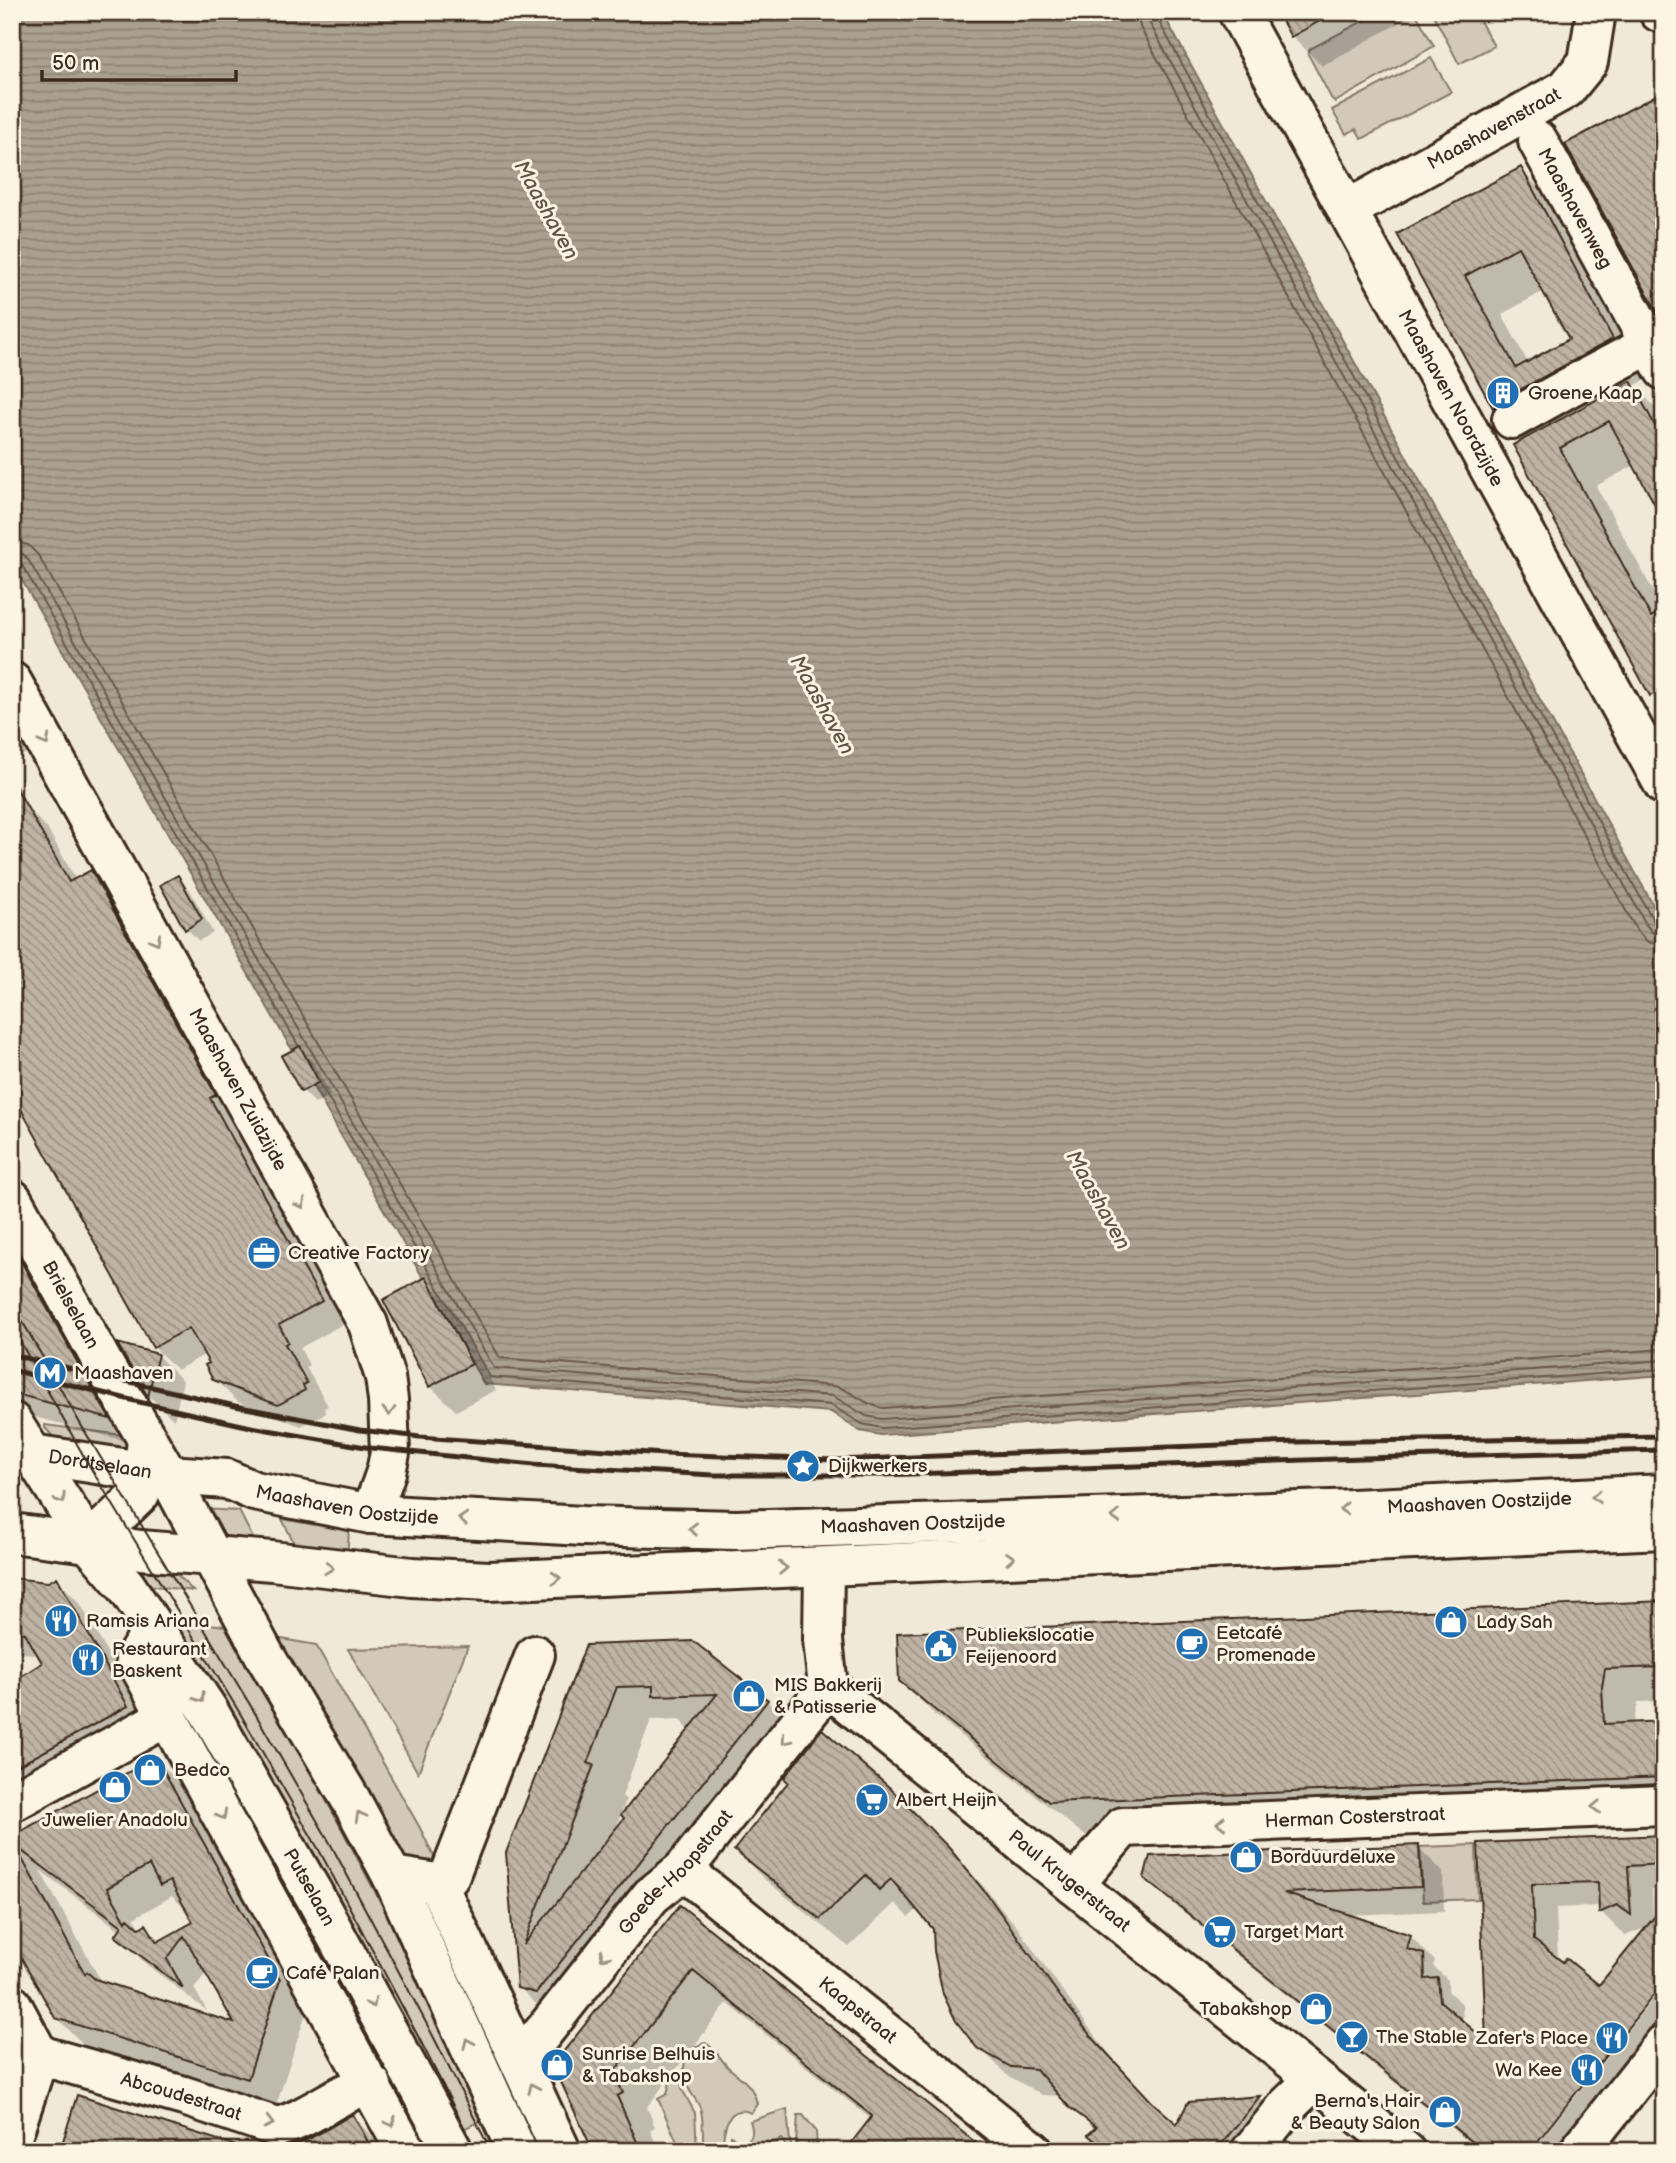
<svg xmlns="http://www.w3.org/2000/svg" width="1676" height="2163" font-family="'Balsamiq Sans',sans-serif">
<defs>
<pattern id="water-rules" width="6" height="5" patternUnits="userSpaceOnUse" patternTransform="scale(1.75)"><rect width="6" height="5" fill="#aaa091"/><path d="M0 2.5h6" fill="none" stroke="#8c8376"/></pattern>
<pattern id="building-back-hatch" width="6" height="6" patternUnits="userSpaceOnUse" patternTransform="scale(1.75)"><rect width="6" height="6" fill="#beb3a4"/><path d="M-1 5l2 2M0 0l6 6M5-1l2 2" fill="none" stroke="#9c9285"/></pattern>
</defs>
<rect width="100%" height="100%" fill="#f0e9d9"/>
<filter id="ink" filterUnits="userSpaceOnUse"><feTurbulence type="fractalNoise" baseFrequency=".0143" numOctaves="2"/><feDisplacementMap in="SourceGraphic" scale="14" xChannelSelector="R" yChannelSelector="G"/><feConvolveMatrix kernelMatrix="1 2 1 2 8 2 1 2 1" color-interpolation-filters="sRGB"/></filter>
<g filter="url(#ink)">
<path fill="#d2c9ba" stroke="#867a6c" stroke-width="2" d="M1380 12H1415L1434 46 1335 102 1331 98 1308 54 1310 49Z
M1442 12H1475L1494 46 1459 64 1434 16Z
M1431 58 1451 92 1362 139 1356 129 1346 134 1332 110Z
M45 1425 130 1436 132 1451 62 1446 45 1428Z
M200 1509 239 1511 256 1544 212 1534Z
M282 1519 349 1531 347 1558 298 1551Z
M148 1556 168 1565 193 1591 147 1585 143 1575Z
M161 1617 224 1626C264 1680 294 1742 326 1800 383 1905 437 2010 491 2116L455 2133Z
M276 1638 316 1645 420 1828 437 1863 436 1867 404 1860Z
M468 1646 418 1773 348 1649Z
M158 1664 208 1738 431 2151H427Z
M1476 1845 1478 1899 1423 1901 1420 1847Z
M705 2043C717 2049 720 2060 729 2068 742 2079 754 2086 757 2104L751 2113C730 2103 724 2126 723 2142L711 2151 704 2149C702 2137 704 2123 701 2111 700 2104 694 2098 690 2091 680 2072 681 2049 705 2043Z
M678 2071 683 2091 695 2113 697 2151H681L658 2099 667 2094 672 2074Z
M787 2109 790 2142 794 2151H788L782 2139 749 2151H724L728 2148 731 2136 741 2143C753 2141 754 2131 750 2121Z
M798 2115H803L816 2131 817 2151H805L796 2143Z"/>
<path fill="url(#water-rules)" stroke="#7e7163" stroke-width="2" d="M12 12H1162L1664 925V1375L881 1435 860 1431 831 1412 484 1384 12 563Z"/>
<path fill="#0003" fill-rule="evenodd" d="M1279 12H1419L1322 66 1292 36Z
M1520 169 1558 207 1650 377 1634 386 1664 416V518L1635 465 1596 486 1664 611V707L1651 695 1527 440 1494 407 1399 235ZM1544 291 1571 339 1528 363 1502 314Z
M12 725 28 752 12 761Z
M24 805 47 828 76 880 91 872 113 895 237 1118 231 1121 343 1324 300 1348 309 1365 306 1367 328 1406 324 1408 326 1413 301 1426 238 1402 214 1379 211 1364 206 1354 177 1370 154 1347Z
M177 877 190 890 213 933 199 941 186 928Z
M300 1049 312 1061 331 1095 315 1103 303 1091Z
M12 1257 18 1259 45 1285 133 1443 12 1411Z
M425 1280 451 1305 496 1390 456 1411 430 1386Z
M121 1346 157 1355 183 1381 174 1420 149 1396Z
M12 1580 48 1584 57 1580 80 1603 150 1730 12 1805V1685L44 1664 39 1655 12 1651Z
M1664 1602V1701L1638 1702 1634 1721V1724L1664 1723V1811L1084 1835 934 1714 901 1680Z
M588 1646 767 1701 801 1735 553 2021 519 1987 508 1853ZM679 1719 690 1731 615 1831 626 1800 622 1796 651 1720Z
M156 1759 184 1787 307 2010 276 2106 85 2046 56 2017 12 1838ZM40 1870 121 1931 117 1935 146 1964 207 2011 194 1988 207 1972 238 2026 102 1983ZM172 1896 190 1914 195 1923 161 1941 146 1926 141 1929 134 1918Z
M918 1818 978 1880 1017 1927 1087 2025 1119 2067 1165 2116 1177 2127 1189 2103 1259 2097 1287 2125 1267 2151H1107L1091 2135 1095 2130 1062 2096 1042 2095 1007 2075 977 2045 935 1928 918 1909 909 1917 895 1903 849 1947 764 1879 736 1850Z
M1664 1837V1889L1652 1890 1653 1919 1528 2151H1480L1171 1902 1146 1878 1418 1847 1443 1872 1444 1911 1347 1915 1410 1936 1435 1961 1433 1966 1448 1980V1991L1462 2004 1463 2024 1488 2045 1480 1844ZM1601 1906V1912L1625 1936 1647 1927 1599 1987 1558 1960 1556 1908Z
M680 1908 983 2151 872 2120 727 2003 647 2107 655 2127 650 2130 659 2151H595L557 2069Z
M1664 1985V2037L1574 2151H1532Z
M353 2117 386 2151H296Z
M1315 2142 1326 2151H1308Z"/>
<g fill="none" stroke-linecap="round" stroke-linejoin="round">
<path stroke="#67594c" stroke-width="2" d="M1137 12 1140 27 1637 931 1648 942 1664 946
M1147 12 1149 22 1201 117 1647 926 1653 933 1664 935
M1156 12 1157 18 1209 113 1654 922 1658 926 1664 927
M12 541 28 545 38 555 500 1358 834 1386C853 1390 863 1405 883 1408L1664 1349
M12 552 23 554 29 561 494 1368 833 1396 866 1416 882 1419 1664 1360
M12 561H18L22 565 298 1045
M320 1084 490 1377 831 1405 862 1424 882 1428 1664 1369"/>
</g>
<path fill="url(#building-back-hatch)" stroke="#3b2a1e" stroke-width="2" fill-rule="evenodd" d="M1277 12H1336L1291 37Z
M1664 91V324L1565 144Z
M1521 167 1613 339 1501 400 1493 408 1397 234ZM1518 247 1569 339 1516 368 1465 276Z
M1631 381 1664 442V521L1609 421 1560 448 1651 617 1664 610V688L1650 696 1513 445Z
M12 780 69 882 91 870 216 1095 210 1098 322 1301 279 1325 288 1342 285 1344 307 1383 303 1385 305 1390 278 1405 213 1380 205 1365 209 1363 189 1328 153 1348 12 1093Z
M178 875 202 919 185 930 160 885Z
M300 1046 319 1082 301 1092 281 1056Z
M12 1245 85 1376 110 1419 12 1393Z
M426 1277 472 1364 429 1387 383 1300Z
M117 1343 158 1354 148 1397 123 1354Z
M57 1577 128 1706 12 1769V1682L42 1663 25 1633 12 1632V1578L48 1582Z
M1664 1601V1667L1605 1669 1602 1687 1604 1724 1664 1721V1777L1049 1802 899 1681 897 1633Z
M693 1641 768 1700 536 1993 517 1988 506 1853 586 1645ZM653 1686V1696L717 1694 621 1815 624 1818 523 1945 594 1765 588 1763 617 1687Z
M822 1729 890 1788 950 1849 989 1897 1059 1995 1091 2036 1152 2102 1177 2124 1188 2102 1260 2096 1216 2151H1108L1088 2135 1096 2127 1069 2107 1036 2069 1011 2067 977 2048 956 2021 943 1994 934 1951 933 1929 891 1879 879 1890 866 1875 820 1919 734 1850 788 1782 784 1778Z
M156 1757 280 1980 248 2079 55 2018 12 1941V1836ZM15 1846 122 1926 115 1936 183 1988 167 1959 184 1936 234 2023 95 1979 87 1972 85 1974ZM149 1865 160 1886 170 1881 193 1922 157 1942 146 1924 139 1928 128 1918 126 1921 107 1888Z
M1664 1835V1864L1628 1866 1631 1915 1617 1905 1599 1913 1598 1882 1532 1884 1534 1940 1563 1962 1566 1958 1599 1985 1664 1905V1982L1530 2151H1483L1144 1878 1150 1856 1419 1845 1421 1887 1284 1893 1411 1935 1407 1949 1424 1954 1425 1979 1438 1978 1440 2001 1486 2041 1478 1843Z
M680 1905 850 2042 986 2151H845L872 2116 693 1971 614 2072 623 2093 617 2096 641 2151H593L555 2069 556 2061Z
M77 2095 237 2146V2151H60Z
M353 2114 373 2151H286L324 2131Z"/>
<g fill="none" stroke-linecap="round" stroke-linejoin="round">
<defs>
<g id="minor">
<path id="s1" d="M1238 12 1664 785"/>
<path d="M1659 12 1664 13"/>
<path id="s2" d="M1538 141 1612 276"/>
<path id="s3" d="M1347 210 1566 89 1588 62 1596 12"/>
<path d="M1617 284 1664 370"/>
<path d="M1590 376 1650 344"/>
<path d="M1512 419 1582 380"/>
<path id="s4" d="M12 682 368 1324 385 1377 388 1400 390 1453 386 1472 371 1514"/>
<path id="s5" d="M824 1567 823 1640 828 1687 1405 2151"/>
<path d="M154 1628 135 1658 406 2151"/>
<path d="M12 1802 168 1716"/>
<path id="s6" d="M683 1870 1033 2151"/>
<path d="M392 1876 437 1883 449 1877 535 1655"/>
<path d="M437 1883 561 2151"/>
<path id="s7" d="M1074 1885 1123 1827 1664 1805"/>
<path id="s8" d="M12 2005 39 2055 184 2096 277 2127C311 2119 337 2091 372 2085"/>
<path id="s9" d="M516 2052 528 2046 541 2035 651 1896 683 1870 828 1687"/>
<path d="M12 2137 39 2055"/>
<path d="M1251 2151 1288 2105 1315 2079"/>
<path d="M1579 2151 1664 2044"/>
</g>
<g id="major">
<path id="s10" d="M12 1199 104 1365 168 1475 265 1656 351 1800 392 1876 517 2151"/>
<path id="s11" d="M12 1422 89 1543 126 1586 208 1710 314 1895 453 2151"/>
<path id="s12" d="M12 1451 168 1475 227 1479 254 1491 371 1514 583 1526 736 1530 1331 1510 1664 1494"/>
<path d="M12 1533 141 1550 272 1561 412 1577 489 1581 1664 1529"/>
<path d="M89 1543 140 1494 146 1472V1448"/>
</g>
</defs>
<use href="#minor" stroke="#3b2a1e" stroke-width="44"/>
<use href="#major" stroke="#3b2a1e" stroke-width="44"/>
<use href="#minor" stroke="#fcf5e5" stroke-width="38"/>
<use href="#major" stroke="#fcf5e5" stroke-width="38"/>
<path stroke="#3b2a1e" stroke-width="2" d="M12 1303 81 1425 252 1708 330 1843 431 2032 491 2151
M12 1327 87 1462 241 1715 319 1850 419 2038 476 2151"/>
<path stroke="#3b2a1e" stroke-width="5" d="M12 1355 235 1406 360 1430 420 1437 664 1454 836 1460 1297 1442 1664 1436
M12 1370 139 1402 251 1427 371 1448 534 1465 713 1475H883L1363 1458 1664 1450"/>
</g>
<defs><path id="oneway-chevron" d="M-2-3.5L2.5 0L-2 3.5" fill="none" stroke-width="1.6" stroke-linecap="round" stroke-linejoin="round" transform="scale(1.75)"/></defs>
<g stroke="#9c9082">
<use href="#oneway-chevron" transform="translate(45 741) rotate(61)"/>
<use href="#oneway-chevron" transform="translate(156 940) rotate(61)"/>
<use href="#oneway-chevron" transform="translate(301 1204) rotate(61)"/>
<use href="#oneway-chevron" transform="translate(389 1411) rotate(88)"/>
<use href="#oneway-chevron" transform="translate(1596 1497) rotate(177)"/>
<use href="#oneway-chevron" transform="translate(61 1499) rotate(57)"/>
<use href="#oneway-chevron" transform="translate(1344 1509) rotate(177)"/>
<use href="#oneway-chevron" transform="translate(1116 1517) rotate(178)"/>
<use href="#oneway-chevron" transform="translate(463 1519) rotate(-177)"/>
<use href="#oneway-chevron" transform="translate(693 1529) rotate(-179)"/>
<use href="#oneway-chevron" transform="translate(1010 1558) rotate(-3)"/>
<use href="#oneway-chevron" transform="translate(329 1568) rotate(7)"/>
<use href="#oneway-chevron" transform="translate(783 1568) rotate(-2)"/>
<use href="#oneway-chevron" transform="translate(556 1578) rotate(-3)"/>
<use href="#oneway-chevron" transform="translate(200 1698) rotate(57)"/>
<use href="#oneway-chevron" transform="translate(786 1740) rotate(129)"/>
<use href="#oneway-chevron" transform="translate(1596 1807) rotate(178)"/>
<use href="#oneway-chevron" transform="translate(222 1815) rotate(61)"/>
<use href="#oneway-chevron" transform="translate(360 1816) rotate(-118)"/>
<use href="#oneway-chevron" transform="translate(1221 1823) rotate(178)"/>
<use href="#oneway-chevron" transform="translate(604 1956) rotate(129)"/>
<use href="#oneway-chevron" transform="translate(372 2003) rotate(62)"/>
<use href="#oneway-chevron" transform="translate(468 2043) rotate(-114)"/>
<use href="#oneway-chevron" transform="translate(533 2088) rotate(-114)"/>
<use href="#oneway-chevron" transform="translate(391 2122) rotate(63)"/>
<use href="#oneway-chevron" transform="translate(269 2123) rotate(14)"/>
</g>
</g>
<defs>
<symbol id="building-disc" viewBox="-11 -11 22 22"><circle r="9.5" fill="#1f6fb2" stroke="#fcf5e5"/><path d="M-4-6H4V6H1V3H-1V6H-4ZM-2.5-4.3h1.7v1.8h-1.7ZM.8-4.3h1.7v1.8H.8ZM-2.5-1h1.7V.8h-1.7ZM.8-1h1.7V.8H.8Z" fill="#fff"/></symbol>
<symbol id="office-disc" viewBox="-11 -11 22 22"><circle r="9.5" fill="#1f6fb2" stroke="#fcf5e5"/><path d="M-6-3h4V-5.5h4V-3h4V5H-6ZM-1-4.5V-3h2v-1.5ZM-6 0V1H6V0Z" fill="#fff"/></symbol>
<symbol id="metro-disc" viewBox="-11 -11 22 22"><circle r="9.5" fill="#1f6fb2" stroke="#fcf5e5"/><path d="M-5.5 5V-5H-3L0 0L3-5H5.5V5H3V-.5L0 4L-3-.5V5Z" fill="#fff"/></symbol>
<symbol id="sight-disc" viewBox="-11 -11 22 22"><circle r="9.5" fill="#1f6fb2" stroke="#fcf5e5"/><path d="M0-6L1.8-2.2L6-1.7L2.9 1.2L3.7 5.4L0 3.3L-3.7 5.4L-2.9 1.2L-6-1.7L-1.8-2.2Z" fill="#fff"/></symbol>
<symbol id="restaurant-disc" viewBox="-11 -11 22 22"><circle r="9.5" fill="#1f6fb2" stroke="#fcf5e5"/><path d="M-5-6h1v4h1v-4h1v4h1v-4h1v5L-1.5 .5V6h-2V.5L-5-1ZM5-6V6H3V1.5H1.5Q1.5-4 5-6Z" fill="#fff"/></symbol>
<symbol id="shop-disc" viewBox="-11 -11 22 22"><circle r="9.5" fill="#1f6fb2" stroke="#fcf5e5"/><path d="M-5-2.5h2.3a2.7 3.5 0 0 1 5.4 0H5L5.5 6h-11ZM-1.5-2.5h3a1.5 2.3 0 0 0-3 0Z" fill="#fff"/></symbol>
<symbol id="cafe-disc" viewBox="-11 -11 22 22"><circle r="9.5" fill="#1f6fb2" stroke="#fcf5e5"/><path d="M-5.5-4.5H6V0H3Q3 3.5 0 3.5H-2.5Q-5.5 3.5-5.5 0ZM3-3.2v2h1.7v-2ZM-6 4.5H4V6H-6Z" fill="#fff"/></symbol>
<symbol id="civic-disc" viewBox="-11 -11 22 22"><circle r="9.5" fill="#1f6fb2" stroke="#fcf5e5"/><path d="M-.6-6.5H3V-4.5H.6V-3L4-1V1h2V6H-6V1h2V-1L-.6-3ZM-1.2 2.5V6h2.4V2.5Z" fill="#fff"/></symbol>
<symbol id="supermarket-disc" viewBox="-11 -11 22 22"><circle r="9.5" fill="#1f6fb2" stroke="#fcf5e5"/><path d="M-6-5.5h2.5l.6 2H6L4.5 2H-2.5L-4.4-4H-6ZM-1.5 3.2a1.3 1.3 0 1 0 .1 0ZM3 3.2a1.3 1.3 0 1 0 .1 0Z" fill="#fff"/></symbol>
<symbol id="bar-disc" viewBox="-11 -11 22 22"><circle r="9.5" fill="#1f6fb2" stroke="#fcf5e5"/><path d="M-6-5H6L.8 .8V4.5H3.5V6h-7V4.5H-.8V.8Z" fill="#fff"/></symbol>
</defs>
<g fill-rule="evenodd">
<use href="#building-disc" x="1484" y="374" width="38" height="38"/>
<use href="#office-disc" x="245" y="1234" width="38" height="38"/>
<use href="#metro-disc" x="31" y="1354" width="38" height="38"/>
<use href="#sight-disc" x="784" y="1447" width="38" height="38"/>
<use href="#restaurant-disc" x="42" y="1602" width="38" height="38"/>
<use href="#shop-disc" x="1432" y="1603" width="38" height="38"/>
<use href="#cafe-disc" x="1173" y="1625" width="38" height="38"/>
<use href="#civic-disc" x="922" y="1627" width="38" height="38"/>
<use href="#restaurant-disc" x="69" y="1641" width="38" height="38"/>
<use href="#shop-disc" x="730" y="1677" width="38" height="38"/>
<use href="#shop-disc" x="131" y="1751" width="38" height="38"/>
<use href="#shop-disc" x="96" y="1768" width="38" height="38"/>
<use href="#supermarket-disc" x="853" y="1781" width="38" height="38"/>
<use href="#shop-disc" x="1227" y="1838" width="38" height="38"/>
<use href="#supermarket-disc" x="1201" y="1913" width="38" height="38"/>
<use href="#cafe-disc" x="243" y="1954" width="38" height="38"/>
<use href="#shop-disc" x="1297" y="1990" width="38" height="38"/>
<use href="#bar-disc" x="1333" y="2018" width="38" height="38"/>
<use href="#restaurant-disc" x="1593" y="2019" width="38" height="38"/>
<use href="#shop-disc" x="538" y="2046" width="38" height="38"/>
<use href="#restaurant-disc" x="1568" y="2051" width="38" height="38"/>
<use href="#shop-disc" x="1426" y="2093" width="38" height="38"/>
</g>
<g text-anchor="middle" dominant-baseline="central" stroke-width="6" stroke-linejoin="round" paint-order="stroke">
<g font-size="19" fill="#3b2a1e" stroke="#fcf5e5">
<text stroke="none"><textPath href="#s3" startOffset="168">Maashavenstraat</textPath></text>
<text stroke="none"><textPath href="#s2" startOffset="77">Maashavenweg</textPath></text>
<text stroke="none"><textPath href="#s1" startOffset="441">Maashaven Noordzijde</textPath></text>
<text stroke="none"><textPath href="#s4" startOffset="466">Maashaven Zuidzijde</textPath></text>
<text stroke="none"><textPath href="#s10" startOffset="121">Brielselaan</textPath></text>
<text stroke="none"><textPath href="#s12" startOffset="89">Dordtselaan</textPath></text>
<text stroke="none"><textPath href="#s12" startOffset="1475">Maashaven Oostzijde</textPath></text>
<text stroke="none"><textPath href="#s12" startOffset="341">Maashaven Oostzijde</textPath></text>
<text stroke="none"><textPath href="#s12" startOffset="908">Maashaven Oostzijde</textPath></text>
<text stroke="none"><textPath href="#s7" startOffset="308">Herman Costerstraat</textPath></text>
<text stroke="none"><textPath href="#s9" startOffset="242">Goede-Hoopstraat</textPath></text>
<text stroke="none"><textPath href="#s5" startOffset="430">Paul Krugerstraat</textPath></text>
<text stroke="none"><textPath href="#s11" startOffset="553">Putselaan</textPath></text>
<text stroke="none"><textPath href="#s6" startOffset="224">Kaapstraat</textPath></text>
<text stroke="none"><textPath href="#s8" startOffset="205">Abcoudestraat</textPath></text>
</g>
<g font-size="19" fill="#3b2a1e" stroke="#fcf5e5" text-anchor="start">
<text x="1528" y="393">Groene Kaap</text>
<text x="288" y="1253">Creative Factory</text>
<text x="74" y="1373">Maashaven</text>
<text x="828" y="1466">Dijkwerkers</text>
<text x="86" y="1621">Ramsis Ariana</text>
<text x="1476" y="1622">Lady Sah</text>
<text x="1216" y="1633">Eetcafé<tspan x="1216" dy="22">Promenade</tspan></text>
<text x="965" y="1635">Publiekslocatie<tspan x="965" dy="22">Feijenoord</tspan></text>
<text x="112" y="1649">Restaurant<tspan x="112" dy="22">Baskent</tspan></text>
<text x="774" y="1685">MIS Bakkerij<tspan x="774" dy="22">&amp; Patisserie</tspan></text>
<text x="174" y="1770">Bedco</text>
<text x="896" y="1800">Albert Heijn</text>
<text x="115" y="1820" text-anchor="middle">Juwelier Anadolu</text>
<text x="1270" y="1857">Borduurdeluxe</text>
<text x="1244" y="1932">Target Mart</text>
<text x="286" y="1973">Café Palan</text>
<text x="1292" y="2009" text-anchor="end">Tabakshop</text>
<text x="1376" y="2037">The Stable</text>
<text x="1588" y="2038" text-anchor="end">Zafer's Place</text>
<text x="582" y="2054">Sunrise Belhuis<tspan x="582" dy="22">&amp; Tabakshop</tspan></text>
<text x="1562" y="2070" text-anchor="end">Wa Kee</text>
<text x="1420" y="2101" text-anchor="end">Berna's Hair<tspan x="1420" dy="22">&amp; Beauty Salon</tspan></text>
</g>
<g font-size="21" font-style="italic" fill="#625346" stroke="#fcf5e5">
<text transform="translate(546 210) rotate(61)">Maashaven</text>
<text transform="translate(822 705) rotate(61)">Maashaven</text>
<text transform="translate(1098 1200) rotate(61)">Maashaven</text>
</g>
</g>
<rect width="1676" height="2163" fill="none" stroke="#fcf5e5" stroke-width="42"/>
<rect x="21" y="21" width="1634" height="2121" fill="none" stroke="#3b2a1e" stroke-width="2.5" filter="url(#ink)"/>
<path d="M42 70v10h194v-10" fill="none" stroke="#3b2a1e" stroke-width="3.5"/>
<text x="52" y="70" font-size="21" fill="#3b2a1e" stroke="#fcf5e5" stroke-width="5" paint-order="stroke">50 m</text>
</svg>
